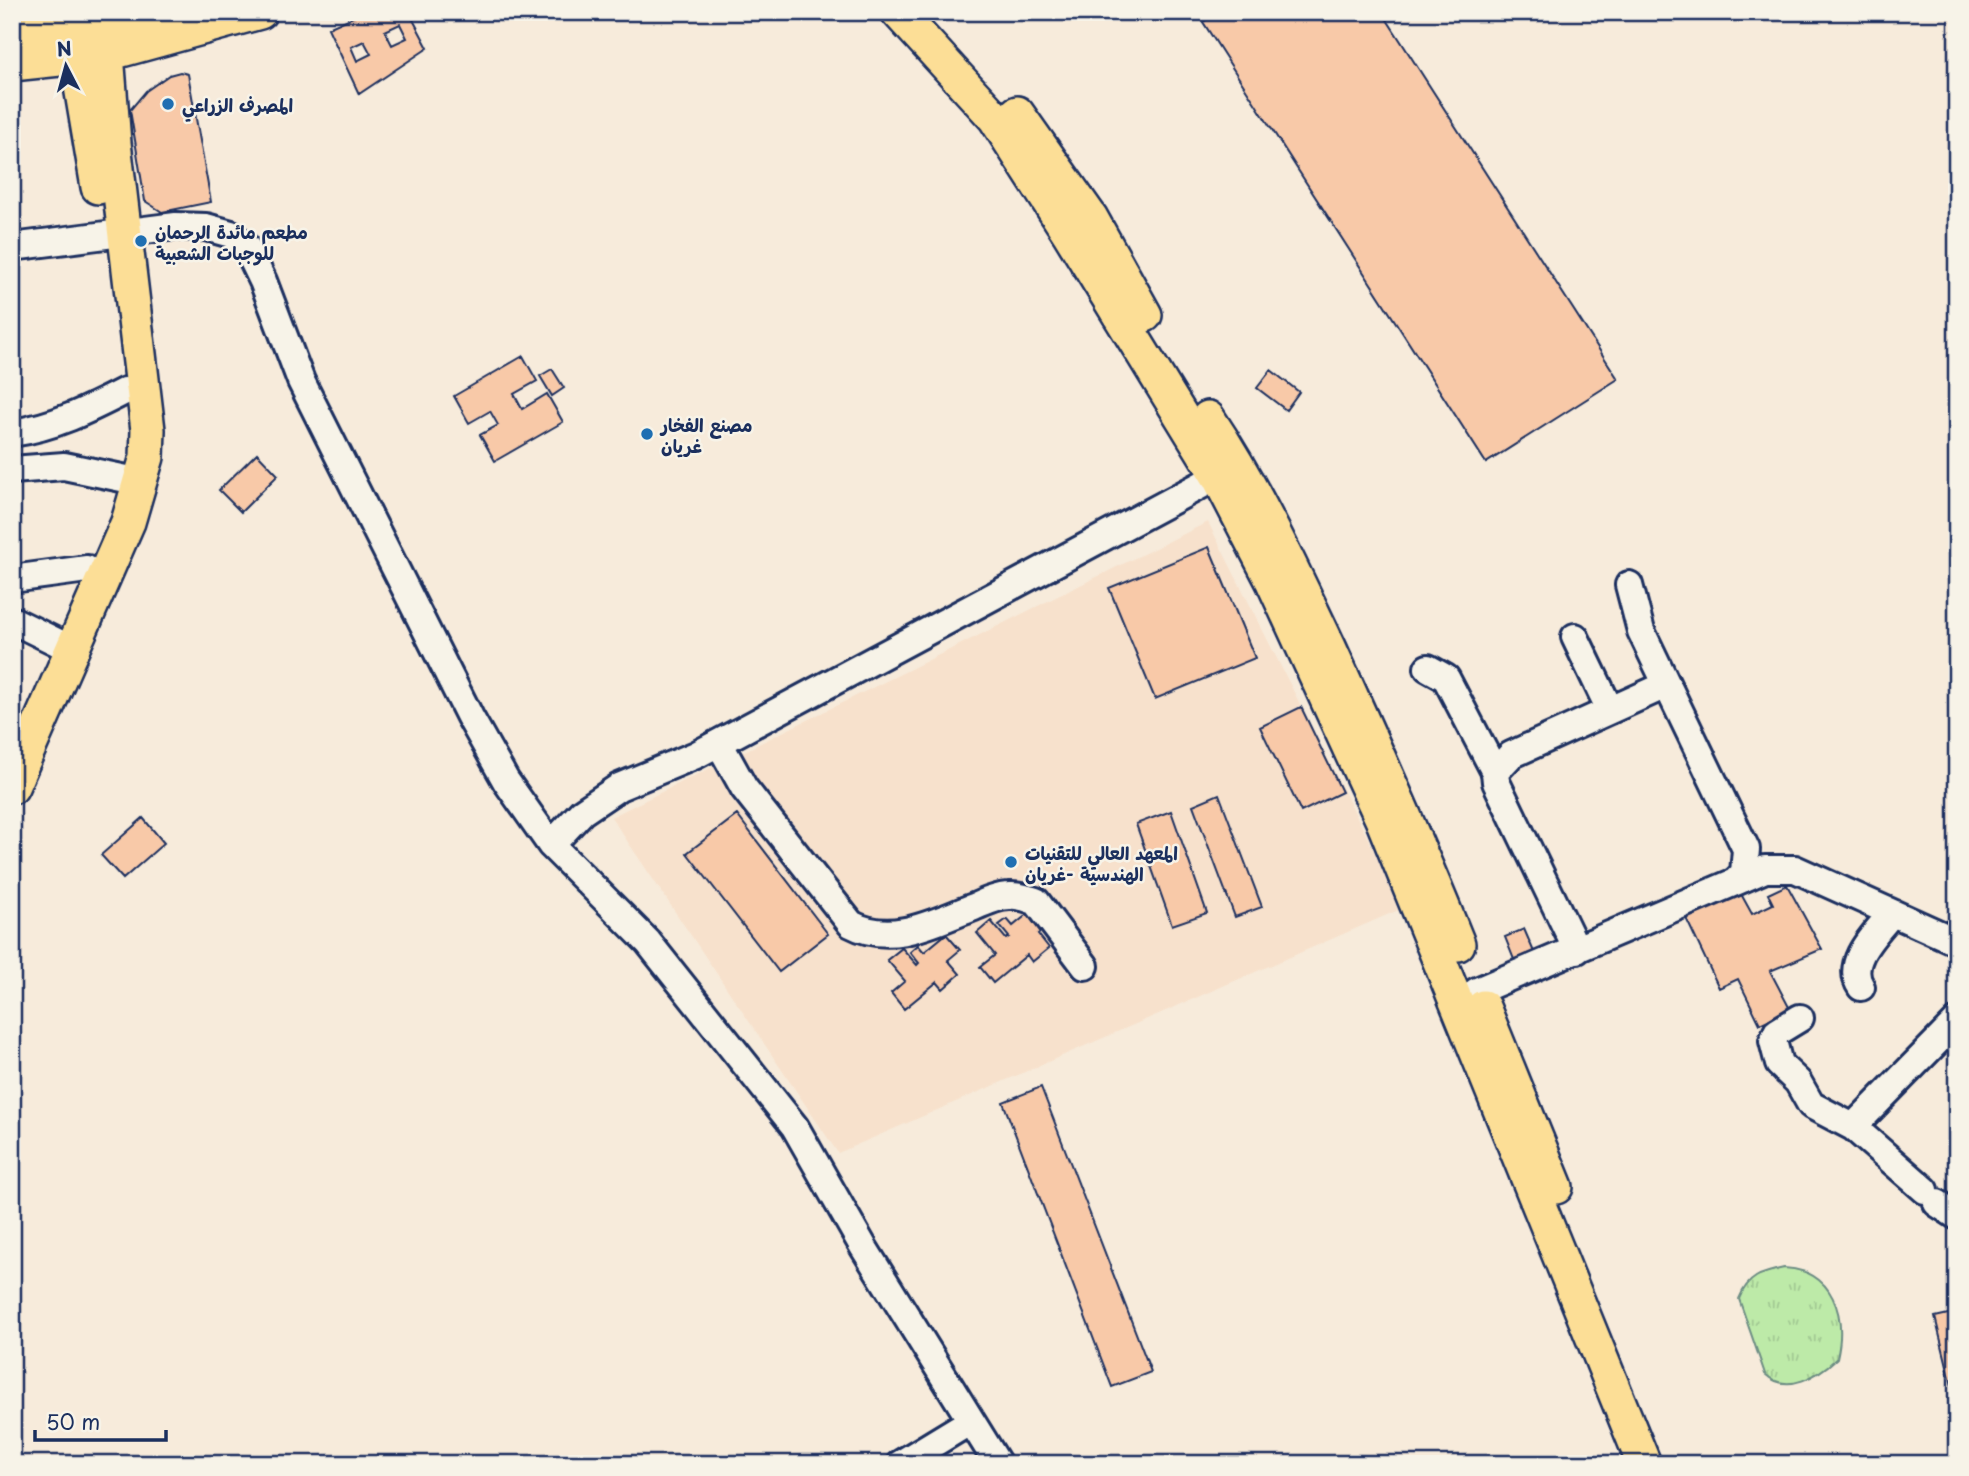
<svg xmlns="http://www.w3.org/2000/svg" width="1969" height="1476" font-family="'Playpen Sans','Playpen Sans Arabic',sans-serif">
<defs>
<pattern id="grass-tufts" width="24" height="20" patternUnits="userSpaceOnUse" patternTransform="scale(1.75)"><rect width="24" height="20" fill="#bdeaa8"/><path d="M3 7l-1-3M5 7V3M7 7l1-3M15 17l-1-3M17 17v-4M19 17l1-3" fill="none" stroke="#a2c993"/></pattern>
</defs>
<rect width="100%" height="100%" fill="#f7ebdb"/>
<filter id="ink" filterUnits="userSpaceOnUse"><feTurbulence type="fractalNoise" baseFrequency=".0143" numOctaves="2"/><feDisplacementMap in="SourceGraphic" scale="14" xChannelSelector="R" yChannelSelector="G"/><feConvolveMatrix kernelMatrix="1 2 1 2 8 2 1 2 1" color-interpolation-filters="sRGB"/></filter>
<g filter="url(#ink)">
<path fill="#f7e1cc" d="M1208 522 1403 908 838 1153 611 817Z"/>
<path fill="url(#grass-tufts)" stroke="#6c8c83" stroke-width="2" d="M1784 1268C1833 1270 1847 1315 1837 1358 1818 1376 1787 1395 1765 1374L1739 1299C1748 1276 1761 1273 1784 1268Z"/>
<path fill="#f8c9a8" stroke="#1b2f5e" stroke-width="2" fill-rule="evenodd" d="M364 12H409L428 48 359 94 328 28ZM400 24 407 38 392 45 385 31ZM364 41 371 54 357 61 351 47Z
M1219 12H1382L1618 379 1486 463 1203 22Z
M180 72 188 74 211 202 162 212 145 201 130 110 146 91 169 75Z
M523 356 537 381 514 394 522 409 547 394 563 422 495 461 480 435 498 425 490 411 469 423 454 396Z
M552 369 564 388 552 396 540 376Z
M1271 370 1299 392 1286 410 1257 388Z
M257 453 278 475 241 512 219 490Z
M1209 547 1255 658 1155 699 1109 588Z
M1301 707 1342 792 1301 812 1260 727Z
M1219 794 1262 907 1235 917 1193 805Z
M1171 811 1207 913 1172 925 1136 824Z
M737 815 828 934 779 972 687 853Z
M143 818 164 843 123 879 101 855Z
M1787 885 1822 949 1770 971 1790 1009 1760 1024 1738 979 1719 988 1686 918 1741 894 1752 914 1773 904 1768 894Z
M1035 908 1050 924 1038 934 1049 948 1032 962 1027 955 993 983 980 967 995 955 977 933 991 921 1006 939 1009 937 999 925 1007 919 1013 926Z
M1524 929 1537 959 1517 967 1505 937Z
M946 934 960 950 948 960 960 974 943 989 937 982 904 1009 891 993 905 981 887 960 902 948 917 965 919 963 910 952 918 945 924 952Z
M1041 1087 1151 1372 1112 1387 1003 1102Z
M1957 1312V1406L1935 1317Z"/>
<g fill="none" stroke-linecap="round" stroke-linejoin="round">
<defs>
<path id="minor" d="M12 247 176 226 206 227 231 234 247 248 263 281 301 381 470 717 506 781 551 845 648 942 795 1127 864 1248 998 1464
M12 433C54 427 88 410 125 391
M12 470 64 466 141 482
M12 579 87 569
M12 620 73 650
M1575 637 1610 710
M1428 668 1446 678 1495 772
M719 743 744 788 851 924C892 946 934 922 974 907 985 902 998 896 1010 896 1019 895 1028 899 1036 901L1085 966
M551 845 582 812 619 787 696 755 1233 468
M1735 882 1765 869H1795L1957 942
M1577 950 1496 782 1495 772 1511 755 1666 685
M1861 987C1844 962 1877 932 1892 913
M1477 991 1735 882 1744 873 1746 849 1641 631 1629 585
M1800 1018 1777 1032 1773 1041 1779 1064 1798 1082 1811 1105 1853 1127 1925 1190
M1853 1127 1957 1021
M1937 1203 1957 1216
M900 1464 969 1422"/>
<path id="major" d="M898 12 995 118 1069 233 1218 476 1273 582 1382 819 1644 1464
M71 27 98 187
M12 35 156 12
M12 64 107 54 260 12
M1017 113 1091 218 1145 315
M1208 418C1256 490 1292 569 1329 647 1374 746 1418 844 1458 944
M12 787 128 522 147 457 148 430 114 143 107 54 100 22
M1483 1007 1556 1187"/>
</defs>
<use href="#minor" stroke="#1b2f5e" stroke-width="32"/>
<use href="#major" stroke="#1b2f5e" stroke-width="38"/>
<use href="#minor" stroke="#f7f3e8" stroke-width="26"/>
<use href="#major" stroke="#fcde96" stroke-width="33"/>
</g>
</g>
<g fill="#1f6fb2" stroke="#f7f3e8" stroke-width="2.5">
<circle cx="168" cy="104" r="7"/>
<circle cx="141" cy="241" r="7"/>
<circle cx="647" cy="434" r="7"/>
<circle cx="1011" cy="862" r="7"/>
</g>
<g text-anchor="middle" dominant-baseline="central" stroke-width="5" stroke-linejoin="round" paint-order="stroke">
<g font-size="18" font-weight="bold" fill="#1b2f5e" stroke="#f7f3e8" text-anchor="start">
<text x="182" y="104">المصرف الزراعي</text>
<text x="155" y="231">مطعم مائدة الرحمان<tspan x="155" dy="21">للوجبات الشعبية</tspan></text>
<text x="661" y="424">مصنع الفخار<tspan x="661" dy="21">غريان</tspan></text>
<text x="1025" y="852">المعهد العالي للتقنيات<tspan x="1025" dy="21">الهندسية -غريان</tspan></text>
</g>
</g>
<rect width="1969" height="1476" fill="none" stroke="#f7f3e8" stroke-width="42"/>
<rect x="21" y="21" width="1927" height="1434" fill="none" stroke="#1b2f5e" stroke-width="2.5" filter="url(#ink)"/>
<g transform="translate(66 66) rotate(354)" stroke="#f7f3e8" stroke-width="5" paint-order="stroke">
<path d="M0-5L12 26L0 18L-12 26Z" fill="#1b2f5e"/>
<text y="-10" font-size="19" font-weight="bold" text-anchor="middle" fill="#1b2f5e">N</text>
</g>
<path d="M35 1430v10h131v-10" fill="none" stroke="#1b2f5e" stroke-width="3.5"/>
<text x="46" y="1430" font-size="21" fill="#1b2f5e" stroke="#f7f3e8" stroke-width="5" paint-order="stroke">50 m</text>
</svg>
